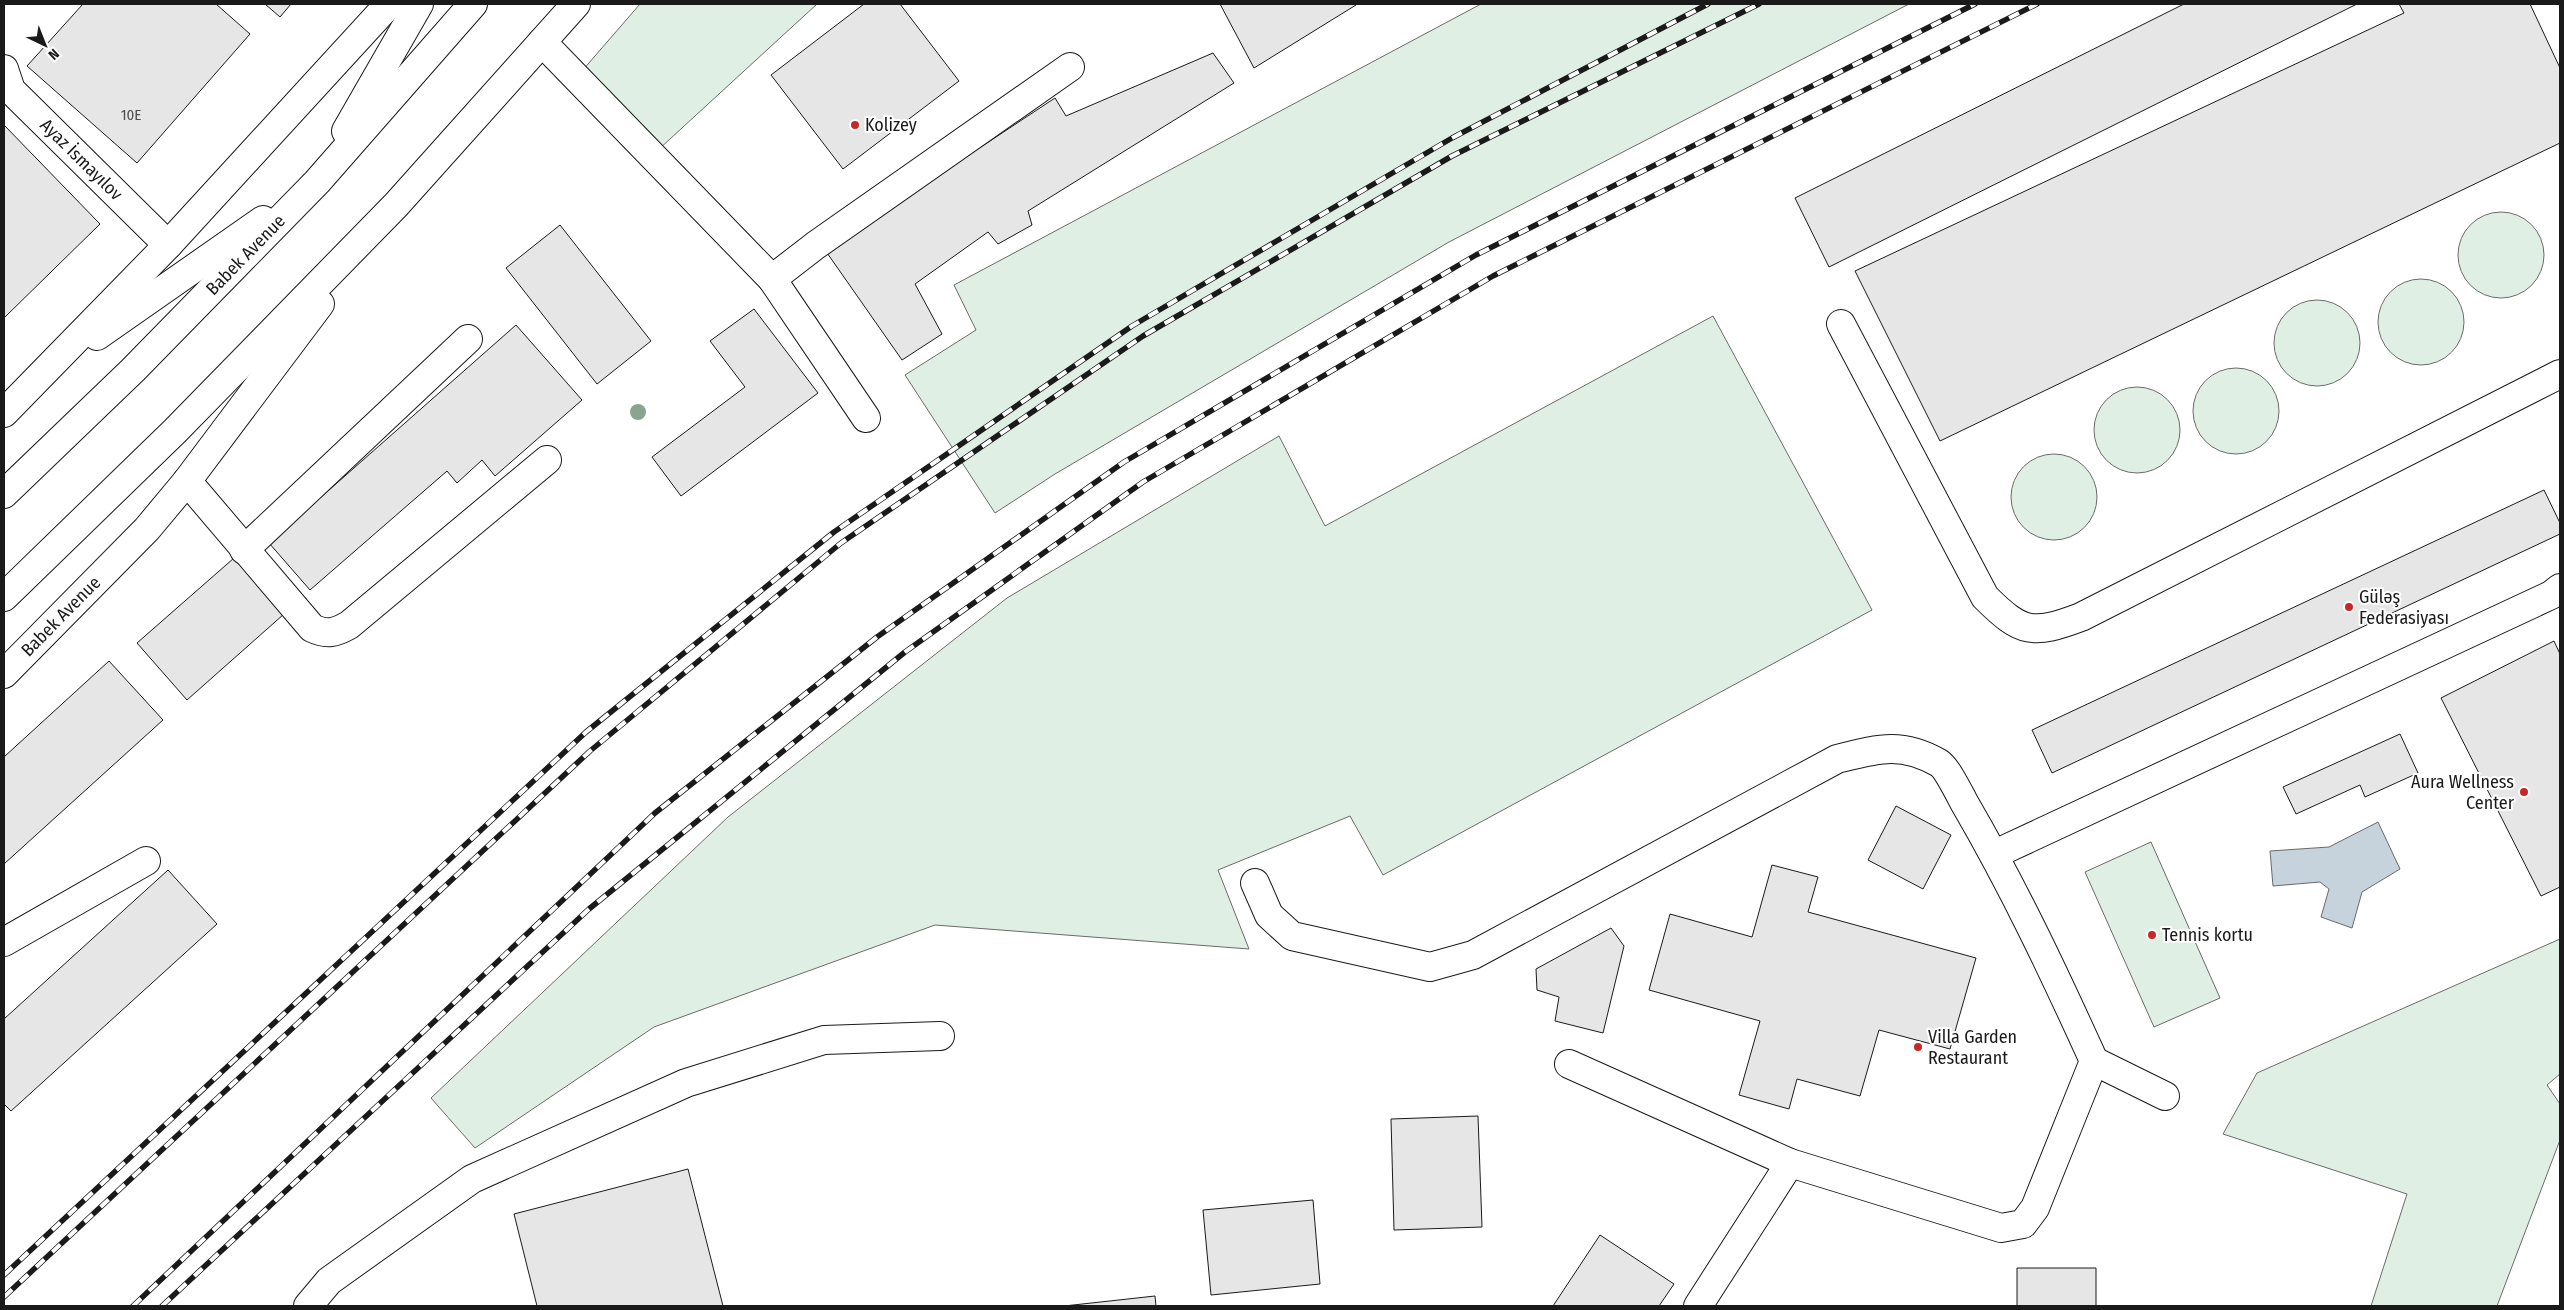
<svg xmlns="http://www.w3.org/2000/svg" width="2564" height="1310" font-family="'Fira Sans Condensed',sans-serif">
<rect width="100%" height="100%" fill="#fff"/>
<path fill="#e0efe3" stroke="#6a6a6a" d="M640 4H817L658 150 582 71Z
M1481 4H1909L1449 242 1055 474 995 513 905 375 976 330 954 285Z
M2458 255a43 43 0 1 1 86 0a43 43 0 1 1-86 0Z
M2378 322a43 43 0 1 1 86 0a43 43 0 1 1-86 0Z
M2274 343a43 43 0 1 1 86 0a43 43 0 1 1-86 0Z
M1713 316 1872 610 1383 875 1350 816 1218 870 1249 949 935 925 654 1027 475 1148 431 1098 728 817 1007 598 1279 436 1325 526Z
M2193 411a43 43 0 1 1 86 0a43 43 0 1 1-86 0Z
M2094 430a43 43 0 1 1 86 0a43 43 0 1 1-86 0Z
M2011 497a43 43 0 1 1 86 0a43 43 0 1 1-86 0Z
M2151 842 2220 998 2154 1027 2085 872Z
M2560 939V1074L2547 1085 2560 1104V1140L2497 1306H2371L2407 1194 2223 1134 2257 1073Z"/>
<path fill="#c6d2dc" stroke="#6a6a6a" d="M2378 822 2400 869 2362 892 2352 928 2321 917 2329 889 2320 882 2273 886 2270 851 2329 847Z"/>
<path fill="#e6e6e6" stroke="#1a1a1a" d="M83 4H216L250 34 137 163 27 66Z
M265 4H291L280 17Z
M864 4H900L959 81 843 169 771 75Z
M1220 4H1355L1356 5 1254 68Z
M2184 4H2357L1829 267 1795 198Z
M2399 4H2530L2560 68V143L1940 441 1855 271 2404 13Z
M1213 53 1234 83 1028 211 1032 225 998 244 988 232 915 284 942 334 902 360 825 250 1055 98 1066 116Z
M4 125 100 224 4 318Z
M560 225 651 341 597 384 506 268Z
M754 309 818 393 681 496 652 457 745 387 710 341Z
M516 325 582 400 495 476 482 460 457 483 447 471 310 590 269 543Z
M2544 490 2560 523V534L2052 773 2032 730Z
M234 558 284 614 187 700 137 643Z
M2554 641 2560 654V887L2541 896 2441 698Z
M109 661 163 720 4 864V757Z
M2400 734 2418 773 2365 797 2360 785 2296 814 2283 787Z
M1896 806 1951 835 1923 889 1868 860Z
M1772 865 1818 877 1808 912 1976 958 1950 1049 1879 1030 1860 1096 1797 1079 1789 1109 1739 1095 1760 1021 1649 990 1670 914 1752 937Z
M168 870 217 924 11 1111 4 1104V1019Z
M1611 928 1624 946 1603 1033 1555 1021 1559 997 1537 990 1536 969Z
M1478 1116 1482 1227 1394 1230 1391 1119Z
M688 1169 723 1306H537L514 1214Z
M1313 1200 1320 1284 1211 1295 1203 1210Z
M1600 1235 1674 1284 1659 1306H1553Z
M2017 1268H2096V1306H2017Z
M1155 1296 1156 1306H1064Z"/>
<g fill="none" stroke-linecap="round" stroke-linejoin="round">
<defs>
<g id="minor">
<path d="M542 42 772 279 816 245 1070 67"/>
<path id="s1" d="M4 69 11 90 168 245"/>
<path d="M772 279 866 418"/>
<path d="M1841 324 1985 597C2022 634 2033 635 2081 617L2560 374"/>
<path d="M187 481 312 628C327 635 335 633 349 625L547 460"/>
<path d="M244 550 468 339"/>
<path d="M1995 854 2551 595 2560 588"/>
<path d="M1255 883 1269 915 1292 936 1430 967 1473 955 1837 759C1877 749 1901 741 1939 763 1947 768 1960 795 1965 804 2014 888 2054 973 2094 1061L2035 1208 2023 1224 2001 1228 1790 1163 1698 1306"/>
<path d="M4 942 146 861"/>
<path d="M2094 1061 2165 1096"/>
<path d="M1569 1064 1790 1163"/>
<path d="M308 1306 329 1281 472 1179 686 1083 824 1040 940 1036"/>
</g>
<g id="major">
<path d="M346 131 419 4"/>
<path d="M97 336 263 220"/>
<path d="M4 413 168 245 389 4"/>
<path id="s2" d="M4 494 133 370 317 182 473 4"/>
<path d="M4 597 175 431 396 205 576 4"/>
<path id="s3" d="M4 674 147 529 187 481 320 304"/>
</g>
</defs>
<use href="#minor" stroke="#1a1a1a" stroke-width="30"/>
<use href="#major" stroke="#1a1a1a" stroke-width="30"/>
<use href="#minor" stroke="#fff" stroke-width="28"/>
<use href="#major" stroke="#fff" stroke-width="28"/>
<defs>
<path id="rail" d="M4 1275 586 732 834 532 1132 326 1452 138 1708 4
M4 1297 590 751 841 543 1143 336 1452 156 1759 4
M133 1306 655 813 877 637 1124 462 1476 255 1975 4
M162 1306 589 909 905 652 1143 482 1493 276 2037 4"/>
</defs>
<use href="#rail" stroke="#1a1a1a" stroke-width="5.5"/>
<use href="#rail" stroke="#fff" stroke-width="4" stroke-dasharray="11" stroke-linecap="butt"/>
</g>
<circle fill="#8aa48f" cx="638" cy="412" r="8"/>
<g fill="#c62828" stroke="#fff" stroke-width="2">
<circle cx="855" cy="125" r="5"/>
<circle cx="2349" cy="607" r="5"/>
<circle cx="2524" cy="792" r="5"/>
<circle cx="2152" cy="935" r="5"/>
<circle cx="1918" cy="1047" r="5"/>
</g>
<g text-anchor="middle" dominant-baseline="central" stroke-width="4" stroke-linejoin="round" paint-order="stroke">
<g font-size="15" fill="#4d4d4d">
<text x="131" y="115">10E</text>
</g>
<g font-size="18" fill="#1a1a1a" stroke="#fff" text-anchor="start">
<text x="865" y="125">Kolizey</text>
<text x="2359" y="597">Güləş<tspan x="2359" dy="21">Federasiyası</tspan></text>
<text x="2514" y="782" text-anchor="end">Aura Wellness<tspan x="2514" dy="21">Center</tspan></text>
<text x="2162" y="935">Tennis kortu</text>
<text x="1928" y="1037">Villa Garden<tspan x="1928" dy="21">Restaurant</tspan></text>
</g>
<g font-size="18" fill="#1a1a1a" stroke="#fff">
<text stroke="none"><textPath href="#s1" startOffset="121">Ayaz İsmayılov</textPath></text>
<text stroke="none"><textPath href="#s2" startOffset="340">Babek Avenue</textPath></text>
<text stroke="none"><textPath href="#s3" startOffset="81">Babek Avenue</textPath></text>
</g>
</g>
<rect width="2564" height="1310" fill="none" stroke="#1a1a1a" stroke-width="10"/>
<g transform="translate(45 45) rotate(137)" stroke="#ffffff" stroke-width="4" paint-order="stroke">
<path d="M0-4L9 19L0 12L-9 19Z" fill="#1a1a1a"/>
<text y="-8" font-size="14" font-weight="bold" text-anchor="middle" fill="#1a1a1a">N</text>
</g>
</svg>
